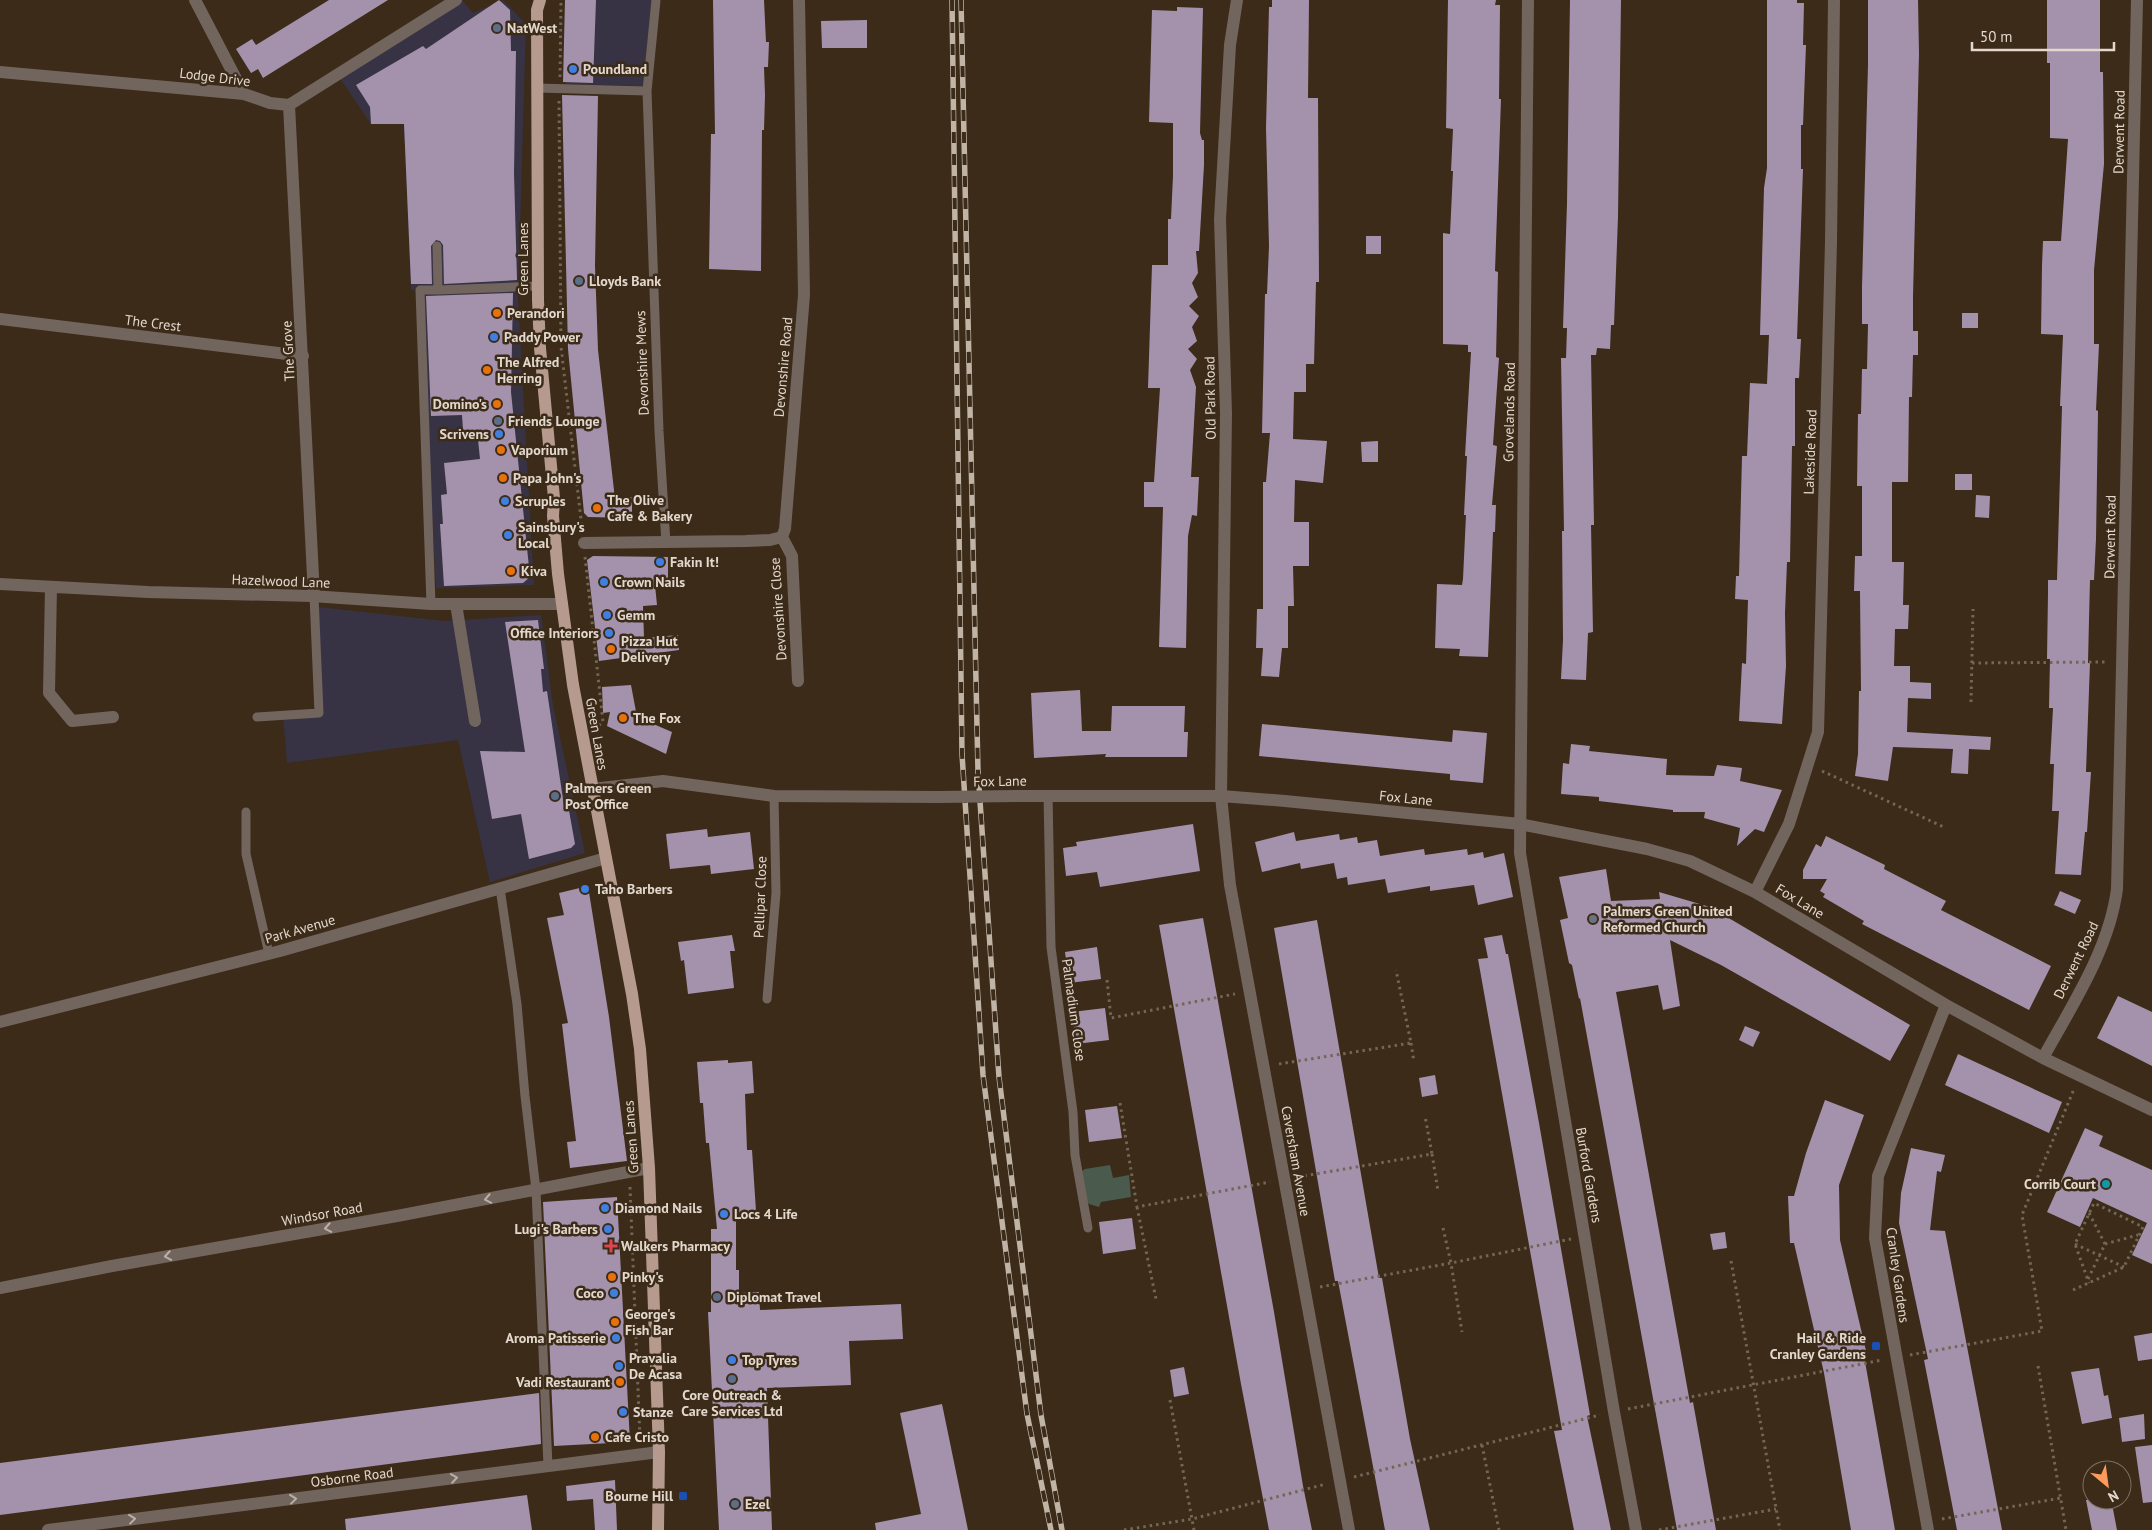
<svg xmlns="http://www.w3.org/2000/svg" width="2152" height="1530" font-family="'PT Sans',sans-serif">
<rect width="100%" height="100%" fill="#3b2b18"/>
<path fill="#383344" d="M462 0 473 13 503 0 526 24 518 298 534 585 436 588 420 291 411 290 404 124H371L337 74Z
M567 0H652L643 86 566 84Z
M318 607 444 621 541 615 553 705 585 853 490 882 458 740 287 763 283 716 318 712Z"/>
<path fill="#4a5a4c" d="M1110 1165 1113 1178 1129 1175 1131 1197 1101 1202 1099 1207 1089 1204 1083 1195 1081 1172 1085 1169Z"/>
<path fill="#a492ad" d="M329 0H388L263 78 258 69 251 73 236 49 252 39 256 45Z
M499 0 510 10 511 51H516L514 173 517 280 444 284 443 245 440 241 436 240 431 246 432 284H411L404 124H371L370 107 356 85 423 46 426 49Z
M565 0H596L593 83 563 82Z
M713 0H764L766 42H769L768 67H764L765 95 764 130H762L761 271 709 269 711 134H715Z
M1272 0H1309L1308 98H1318L1319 282H1316L1314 364H1306V392H1294L1293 439 1327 441 1323 483 1295 480 1294 522H1309V566H1293L1294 606H1288V648H1282L1279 677 1261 676 1263 648H1256L1257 609H1263V482H1266L1270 433H1262L1265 294H1267L1269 246 1266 128 1269 7H1272Z
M1448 0H1496L1495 5H1500L1499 99H1501L1495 271 1498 272 1496 357 1499 358 1493 445 1497 446 1492 505H1496L1495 532H1493L1488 657 1459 656 1460 649 1435 648 1437 584 1462 585 1463 579 1466 515H1464L1467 456H1465L1471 352H1468V345L1443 344V233L1450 234 1453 171H1451L1453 129 1446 128Z
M1570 0H1621L1618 217 1614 325H1611L1610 349 1597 348 1596 355H1591L1594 525H1591L1593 632 1588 633 1586 680 1561 679 1563 640 1562 531H1564L1561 358H1566L1567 328H1563L1567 203Z
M1767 0H1797V3H1804L1803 45H1806L1803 125H1801V169H1803L1797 339H1801L1799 378H1795V446H1792L1790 562H1787L1785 613 1786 666 1782 724 1739 721 1742 663 1746 664 1748 600 1735 599 1736 576H1739L1742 456H1747L1750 383 1767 384 1769 335H1760L1764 188 1767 168Z
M1868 0H1918L1919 54 1913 297V331H1918V355H1913L1912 397H1909L1908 482H1892V562H1904L1903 605H1909L1908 629H1895L1894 666H1910V682L1931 683V699L1908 698 1907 732 1991 737 1990 750 1969 749 1968 774 1951 773 1953 749 1893 747 1888 781 1855 776 1858 754 1859 691H1861L1860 591H1854L1855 556H1862V486H1857L1858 414H1861L1862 369H1867L1868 324H1862V287L1868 65Z
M2047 0H2100V72H2103L2104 164 2094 270V344H2099L2096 410 2098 411 2096 539 2094 580H2090L2089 620 2088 663H2090L2086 772H2091L2087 832H2085L2081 875 2055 874 2059 811H2052L2054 764H2050L2053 708H2049L2050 659H2047L2048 593V580H2057L2062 406H2060L2063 335 2041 334 2042 265 2043 241H2061L2068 139 2050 138V63H2047Z
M1177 7 1203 8 1200 133 1202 140H1204V165L1199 251H1196L1198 273 1192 283 1198 297 1189 306 1199 316 1192 327 1197 341 1188 349 1197 359 1190 370 1196 387 1191 477H1199L1197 516 1192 515 1188 536 1186 648 1159 647 1163 507H1144V482H1154L1160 388H1148L1152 265H1168V219H1171L1173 176V123L1149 122 1152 10 1177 11Z
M867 20V48H822L821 21Z
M562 95 598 96 595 266 598 350 615 499 632 497V518L588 517 584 513 568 349Z
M1366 236H1381V254H1366Z
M513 293 511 392 530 577 523 583 444 586 440 524H443L441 495 447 494 444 463 480 459 477 430H463L462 415 431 416 426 296Z
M1962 313H1978V328H1962Z
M1378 441V462H1362L1361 442Z
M1955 474H1972V490H1955Z
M1976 495 1990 496 1989 518 1975 517Z
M593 556 668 557V585H655L657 605 643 606 644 638 678 635 679 650 599 661 587 560Z
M538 620 544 669H541L543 692 547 691 564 806 568 805 575 844 571 848 529 859 521 814 492 819 480 751 525 752 505 622Z
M631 685 637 717 672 732 666 754 607 726 610 712 603 713 602 687Z
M1080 690 1082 731H1111L1112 706H1185L1184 732H1188L1187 757H1105L1106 754 1034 758 1031 693Z
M1262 724 1452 742 1453 730 1487 733 1483 783 1450 780V774L1259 756Z
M1571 744 1590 746 1589 751 1667 759 1666 775 1714 776 1717 765 1742 768 1740 781 1782 790 1764 832 1755 829 1737 846 1740 828 1704 818 1705 812H1673V810L1599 801V797L1561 794 1563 763 1569 764Z
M1193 824 1200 871 1100 887 1097 872 1066 876 1063 848 1077 846 1076 842Z
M707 829 708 837 750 832 754 869 711 874 710 865 670 869 666 834Z
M1294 832 1296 841 1339 834 1340 840 1357 837 1358 843 1377 840 1380 856 1424 849 1425 855 1467 849 1468 855 1483 852 1484 858 1504 853 1513 897 1478 905 1474 885 1430 891V886L1388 893 1385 879 1348 885 1347 877 1337 879 1334 863 1301 869 1300 863 1262 872 1255 842Z
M1826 836 1885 865 1884 869 1946 901 1941 910 2051 966 2029 1010 1862 924 1864 921 1823 897 1825 894 1820 891 1827 879H1803V870L1816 844 1821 847Z
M1606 869 1611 901 1660 899 1659 892 1710 907 1910 1025 1890 1061 1721 965 1670 940 1680 1006 1663 1010 1658 985 1616 992 1685 1375 1690 1403 1693 1402 1716 1530H1677L1580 998 1579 999 1572 965 1569 963 1560 920 1568 918 1559 877Z
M588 886 609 1017 627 1161 570 1168 567 1142 576 1141 562 1024 568 1023 547 918 564 915 559 893Z
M2060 891 2081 900 2075 914 2054 905Z
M1203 918 1274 1312 1303 1486 1312 1530H1269L1241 1384 1159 925Z
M1317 920 1379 1278H1382L1410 1439 1430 1530H1385L1342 1302 1338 1281H1335L1274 928Z
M732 935 735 951H730L734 988 688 994 684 960 681 961 678 942Z
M1502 935 1506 954H1508L1539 1123 1590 1415 1587 1416 1611 1530H1574L1554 1431 1562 1430 1478 959 1488 958 1484 938Z
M1097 947 1101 979 1069 983 1065 952Z
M2118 996 2152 1012V1066L2097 1038Z
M1105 1008 1109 1040 1076 1044 1072 1012Z
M1745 1026 1760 1032 1753 1047 1739 1040Z
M1958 1054 2062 1102 2049 1133 1945 1085Z
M728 1060V1063L752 1061 754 1093 745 1094 747 1150H752L756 1211 736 1213V1270H739V1293L759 1292 760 1310 901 1304 903 1339 849 1341 851 1385 767 1388 772 1530H719L708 1312H711V1229H717L709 1143H706L703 1103H700L697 1062Z
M1435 1075 1438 1094 1422 1097 1419 1078Z
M1825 1100 1864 1115 1839 1185 1840 1240 1867 1355 1864 1356 1895 1530H1851L1824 1373 1794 1243H1790L1788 1196H1794L1806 1153Z
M1117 1106 1122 1138 1089 1142 1085 1110Z
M2085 1128 2103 1136 2099 1146 2152 1170V1264L2132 1255 2147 1223 2093 1198 2080 1227 2047 1212Z
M1911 1148 1945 1155 1941 1172 1937 1171 1930 1230 1945 1231 2002 1530H1957L1924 1360 1928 1359 1899 1223 1901 1193Z
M617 1197 630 1442 554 1446 543 1202Z
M1132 1218 1136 1249 1103 1254 1099 1222Z
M1725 1232 1727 1248 1713 1250 1710 1234Z
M2152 1333V1359L2138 1361 2134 1336Z
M1184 1367 1189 1394 1174 1397 1170 1370Z
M2099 1368 2104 1396 2108 1395 2112 1418 2082 1424 2071 1372Z
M539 1393 541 1444 0 1515V1463Z
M942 1404 968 1530H876L875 1523 921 1514 900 1413Z
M2144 1414 2145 1439 2122 1442 2119 1418Z
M2152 1445V1502L2143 1503 2135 1447Z
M615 1480 617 1530H595L593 1499 567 1501 566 1486Z
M527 1495 532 1530H346L345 1519Z
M2086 1500H2101L2103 1507 2112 1504 2117 1530H2092Z"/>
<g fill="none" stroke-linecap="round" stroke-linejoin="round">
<path stroke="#746656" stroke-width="3" stroke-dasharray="2.5 4" stroke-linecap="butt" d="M560 77 561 0
M559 101 561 347 582 528
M585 557 603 722 597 727
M1972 663 2107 662
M1971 702 1973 609
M1822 771 1946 828
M1107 980 1111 1018 1235 994
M1411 1043 1414 1062
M1279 1064 1411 1043 1396 970
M1120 1103 1137 1207 1270 1182
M1432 1154 1438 1191
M1298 1177 1432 1154 1425 1116
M630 1187 640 1440
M1137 1207 1156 1299
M2089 1213 2105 1244
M1443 1228 1451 1263 1571 1239
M2075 1244 2124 1267
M2105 1244 2138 1235
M1731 1261 1780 1530
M2088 1279 2105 1244
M1320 1287 1451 1263 1462 1332
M2073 1290 2124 1267 2143 1227 2094 1203 2075 1244 2089 1283
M1910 1355 2042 1331 2022 1215 2074 1089
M2038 1366 2066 1530
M1170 1400 1194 1530
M1628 1409 1882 1360
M1482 1445 1499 1530
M1354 1477 1600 1415
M1942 1519 2061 1498
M1124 1530 1192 1519 1326 1484
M1659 1530 1776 1509"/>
<path stroke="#72655e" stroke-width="9" d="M656 0 647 91 659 431 666 543
M537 88 647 91
M437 246 438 290 539 286
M431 604 420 290H438
M257 717 319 713 314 596
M1048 795 1051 947 1073 1112 1075 1155 1088 1228
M246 812V854L269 954
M500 888 517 1004 525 1096 536 1190 548 1466
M767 999 776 893 774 796"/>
<path stroke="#72655e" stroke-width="12" d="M195 0 244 94
M1237 0 1230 45 1220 219 1226 413 1221 796 1230 885 1349 1530
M1528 0 1520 853 1614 1412 1636 1530
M0 72 244 94 270 103 289 105 456 0
M289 105 314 596
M0 319 303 356
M782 537 792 556 798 681
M584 543 746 541 770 540 782 537 785 529 804 295 799 0
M0 584 148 592 311 596 431 604H562
M51 587 49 693 72 721 113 717
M456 604 475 721
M592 789 663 781 774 796 938 797
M1017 796H1221L1285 801 1520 824 1647 849 1690 861 1755 892 1946 1005 2043 1058 2152 1110
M1755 892 1789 824 1818 732 1831 242 1834 0
M0 1022 280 951 606 858
M2043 1058C2072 1005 2109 950 2117 889L2137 0
M0 1288 112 1266 397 1216 649 1168
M48 1530 659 1452
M1928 1530 1875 1238 1878 1176 1946 1005"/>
<path stroke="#b59a8d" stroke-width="12" d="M540 0 537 10 538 300 540 348 554 498 553 516 558 574 573 685 632 994 640 1049 649 1168 659 1452 658 1530"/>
<defs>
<path id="rail" d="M952 0 962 754 983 1075 1027 1414 1051 1530
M961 0 978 772 999 1077 1041 1415 1062 1530"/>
</defs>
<use href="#rail" stroke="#c0b4a7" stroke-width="5.5"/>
<use href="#rail" stroke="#3b2b18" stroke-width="4" stroke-dasharray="11" stroke-linecap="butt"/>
<path stroke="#72655e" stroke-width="12" d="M938 797 1017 796"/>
</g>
<defs><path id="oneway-chevron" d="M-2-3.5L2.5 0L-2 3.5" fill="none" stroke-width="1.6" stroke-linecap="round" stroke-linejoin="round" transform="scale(1.25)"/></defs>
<g stroke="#bbb0a6">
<use href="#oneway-chevron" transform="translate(488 1199) rotate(169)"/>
<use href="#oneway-chevron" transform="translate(328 1228) rotate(170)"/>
<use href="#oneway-chevron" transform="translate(168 1256) rotate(170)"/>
<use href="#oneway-chevron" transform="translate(454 1478) rotate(-8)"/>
<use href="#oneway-chevron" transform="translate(293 1499) rotate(-7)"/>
<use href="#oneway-chevron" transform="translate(132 1519) rotate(-7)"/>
</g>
<g fill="#5c6f8a" stroke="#3b2b18" stroke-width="2">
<circle cx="497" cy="28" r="5"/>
<circle cx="579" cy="281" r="5"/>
<circle cx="498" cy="421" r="5"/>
<circle cx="555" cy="796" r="5"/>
<circle cx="717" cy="1297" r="5"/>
<circle cx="732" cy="1379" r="5"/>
<circle cx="735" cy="1504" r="5"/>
</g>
<g fill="#3f7fe0" stroke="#3b2b18" stroke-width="2">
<circle cx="573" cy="69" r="5"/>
<circle cx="494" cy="337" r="5"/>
<circle cx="499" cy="434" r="5"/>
<circle cx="505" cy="501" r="5"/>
<circle cx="508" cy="535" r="5"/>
<circle cx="660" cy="562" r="5"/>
<circle cx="604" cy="582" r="5"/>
<circle cx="607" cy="615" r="5"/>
<circle cx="609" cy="633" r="5"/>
<circle cx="585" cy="889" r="5"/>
<circle cx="605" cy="1208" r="5"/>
<circle cx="724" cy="1214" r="5"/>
<circle cx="608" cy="1229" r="5"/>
<circle cx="614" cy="1293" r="5"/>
<circle cx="616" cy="1338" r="5"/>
<circle cx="732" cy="1360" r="5"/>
<circle cx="619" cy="1366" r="5"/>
<circle cx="623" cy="1412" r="5"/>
</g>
<g fill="#e8710a" stroke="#3b2b18" stroke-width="2">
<circle cx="497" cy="313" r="5"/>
<circle cx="487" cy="370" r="5"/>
<circle cx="497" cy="404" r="5"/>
<circle cx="501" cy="450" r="5"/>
<circle cx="503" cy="478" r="5"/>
<circle cx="597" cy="508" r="5"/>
<circle cx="511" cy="571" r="5"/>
<circle cx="611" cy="649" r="5"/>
<circle cx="623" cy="718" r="5"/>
<circle cx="612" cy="1277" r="5"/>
<circle cx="615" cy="1322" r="5"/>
<circle cx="620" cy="1382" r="5"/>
<circle cx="595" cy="1437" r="5"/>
</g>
<circle fill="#6b7280" stroke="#3b2b18" stroke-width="2" cx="1593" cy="919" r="5"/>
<circle fill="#0f9aa8" stroke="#3b2b18" stroke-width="2" cx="2106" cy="1184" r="5"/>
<path fill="#e0444e" stroke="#3b2b18" stroke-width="2" d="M608.5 1238.5h5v5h5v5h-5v5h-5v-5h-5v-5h5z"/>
<g fill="#1a4fb4" stroke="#3b2b18" stroke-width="2">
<rect x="1871" y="1341" width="10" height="10" rx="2.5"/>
<rect x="678" y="1491" width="10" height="10" rx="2.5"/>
</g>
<g text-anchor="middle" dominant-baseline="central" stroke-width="5" stroke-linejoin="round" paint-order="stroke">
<g font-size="14" font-weight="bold" fill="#e3d8cd" stroke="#3b2b18" text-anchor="start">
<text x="507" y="28">NatWest</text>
<text x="583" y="69">Poundland</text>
<text x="589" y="281">Lloyds Bank</text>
<text x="507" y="313">Perandori</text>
<text x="504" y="337">Paddy Power</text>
<text x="497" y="362">The Alfred<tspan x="497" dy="16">Herring</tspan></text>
<text x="487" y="404" text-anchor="end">Domino's</text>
<text x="508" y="421">Friends Lounge</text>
<text x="489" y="434" text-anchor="end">Scrivens</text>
<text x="511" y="450">Vaporium</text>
<text x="513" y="478">Papa John's</text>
<text x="607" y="500">The Olive<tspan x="607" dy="16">Cafe &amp; Bakery</tspan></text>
<text x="515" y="501">Scruples</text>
<text x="518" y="527">Sainsbury's<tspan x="518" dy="16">Local</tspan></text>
<text x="670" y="562">Fakin It!</text>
<text x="521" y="571">Kiva</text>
<text x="614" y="582">Crown Nails</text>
<text x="617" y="615">Gemm</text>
<text x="599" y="633" text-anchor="end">Office Interiors</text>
<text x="621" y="641">Pizza Hut<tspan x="621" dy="16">Delivery</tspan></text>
<text x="633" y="718">The Fox</text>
<text x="565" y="788">Palmers Green<tspan x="565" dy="16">Post Office</tspan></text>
<text x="595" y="889">Taho Barbers</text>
<text x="1603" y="911">Palmers Green United<tspan x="1603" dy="16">Reformed Church</tspan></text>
<text x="2096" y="1184" text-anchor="end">Corrib Court</text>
<text x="615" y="1208">Diamond Nails</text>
<text x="734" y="1214">Locs 4 Life</text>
<text x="598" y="1229" text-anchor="end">Lugi's Barbers</text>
<text x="621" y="1246">Walkers Pharmacy</text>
<text x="622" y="1277">Pinky's</text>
<text x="604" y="1293" text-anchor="end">Coco</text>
<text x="727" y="1297">Diplomat Travel</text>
<text x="625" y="1314">George's<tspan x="625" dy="16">Fish Bar</tspan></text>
<text x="606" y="1338" text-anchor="end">Aroma Patisserie</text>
<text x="1866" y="1338" text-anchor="end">Hail &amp; Ride<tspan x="1866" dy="16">Cranley Gardens</tspan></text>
<text x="629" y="1358">Pravalia<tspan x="629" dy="16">De Acasa</tspan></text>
<text x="742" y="1360">Top Tyres</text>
<text x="610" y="1382" text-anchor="end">Vadi Restaurant</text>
<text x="732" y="1395" text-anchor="middle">Core Outreach &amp;<tspan x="732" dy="16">Care Services Ltd</tspan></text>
<text x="633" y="1412">Stanze</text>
<text x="605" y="1437">Cafe Cristo</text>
<text x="673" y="1496" text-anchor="end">Bourne Hill</text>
<text x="745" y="1504">Ezel</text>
</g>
<g font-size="14" fill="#e3d8cd" stroke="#3b2b18">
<text transform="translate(215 77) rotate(7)">Lodge Drive</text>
<text transform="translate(2119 132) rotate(-89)">Derwent Road</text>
<text transform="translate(523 259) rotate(-90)">Green Lanes</text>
<text transform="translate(153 323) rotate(7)">The Crest</text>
<text transform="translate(288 351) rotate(-93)">The Grove</text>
<text transform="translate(642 363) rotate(-92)">Devonshire Mews</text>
<text transform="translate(783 367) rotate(-85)">Devonshire Road</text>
<text transform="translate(1210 398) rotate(-91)">Old Park Road</text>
<text transform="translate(1509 412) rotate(-89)">Grovelands Road</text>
<text transform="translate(1810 452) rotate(-88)">Lakeside Road</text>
<text transform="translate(2110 537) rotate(-89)">Derwent Road</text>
<text transform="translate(281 581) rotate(2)">Hazelwood Lane</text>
<text transform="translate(778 609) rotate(-94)">Devonshire Close</text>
<text transform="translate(597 734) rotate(80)">Green Lanes</text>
<text transform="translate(1000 781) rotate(-1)">Fox Lane</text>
<text transform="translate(1406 798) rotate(6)">Fox Lane</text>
<text transform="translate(760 897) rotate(-88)">Pellipar Close</text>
<text transform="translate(1800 901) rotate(31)">Fox Lane</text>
<text transform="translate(300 929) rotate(-16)">Park Avenue</text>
<text transform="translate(2076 960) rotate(-64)">Derwent Road</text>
<text transform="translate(1074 1010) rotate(82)">Palmadium Close</text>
<text transform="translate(631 1137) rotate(-94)">Green Lanes</text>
<text transform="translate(1296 1161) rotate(80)">Caversham Avenue</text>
<text transform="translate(1589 1175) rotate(80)">Burford Gardens</text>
<text transform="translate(322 1214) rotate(-10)">Windsor Road</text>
<text transform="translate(1898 1275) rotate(82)">Cranley Gardens</text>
<text transform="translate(352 1477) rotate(-7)">Osborne Road</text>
</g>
</g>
<g transform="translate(2107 1485) rotate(151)"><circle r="24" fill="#3b2b18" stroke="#7e7060"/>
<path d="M0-4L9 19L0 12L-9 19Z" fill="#ff9b5a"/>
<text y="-8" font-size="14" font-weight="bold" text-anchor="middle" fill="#e3d8cd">N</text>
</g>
<path d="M1972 42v8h142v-8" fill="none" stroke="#e3d8cd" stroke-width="2.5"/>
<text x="1980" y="42" font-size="15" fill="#e3d8cd" stroke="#3b2b18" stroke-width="4" paint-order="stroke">50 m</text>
</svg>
